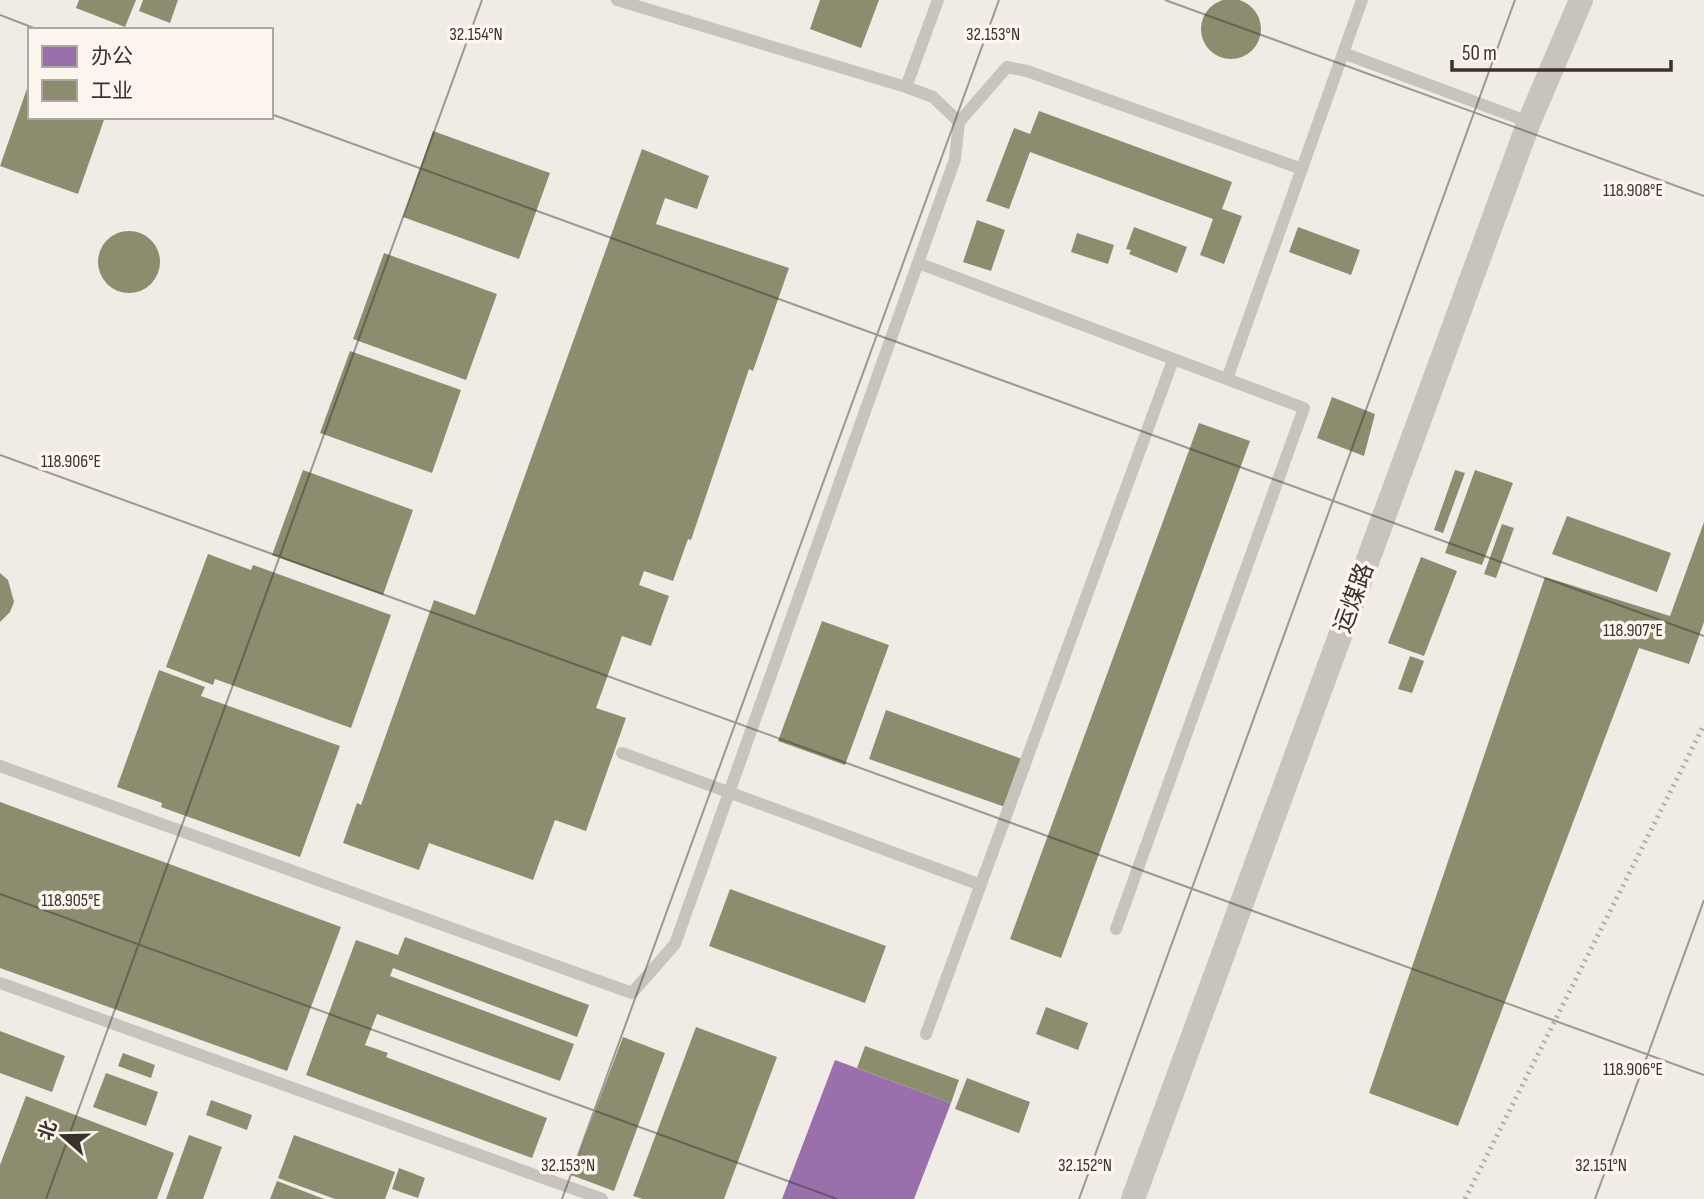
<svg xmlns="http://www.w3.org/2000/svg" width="1704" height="1199" font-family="'Sofia Sans Condensed','Noto Sans SC',sans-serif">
<rect width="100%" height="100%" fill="#f0ebe5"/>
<path fill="#9970ab" d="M835 1060 951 1103 914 1199H782Z"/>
<path fill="#8c8c6e" d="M1201 29a30 30 0 1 1 60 0a30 30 0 1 1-60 0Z
M79 0H136L125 27 76 8Z
M143 0H178L170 23 139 11Z
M820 0H879L861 48 810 29Z
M29 83 30 117H105L78 194 0 166Z
M1039 111 1232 182 1222 209 1242 216 1224 264 1200 255 1213 219 1030 152 1009 209 986 201 1014 128 1030 134Z
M433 131 550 173 519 259 403 217Z
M642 149 709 176 697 209 665 198 656 224 789 268 753 371 749 369 691 540 688 539 673 581 644 571 639 585 669 596 651 646 622 636 596 708 626 718 586 831 555 820 533 880 429 843 419 870 343 843 357 803 361 805 434 600 475 615Z
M977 220 1005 230 991 271 963 262Z
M1134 227 1187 247 1177 273 1129 254 1131 250 1126 249Z
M1298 227 1360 250 1351 275 1289 252Z
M98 262a31 31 0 1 1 62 0a31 31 0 1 1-62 0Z
M1077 233 1114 245 1108 264 1071 252Z
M384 253 497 294 466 380 353 339Z
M350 351 461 390 432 473 320 433Z
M1332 397 1375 414 1364 456 1317 438Z
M1199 423 1250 441 1061 958 1010 939Z
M303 470 413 510 383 595 272 555Z
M1455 470 1465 473 1443 533 1434 530Z
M1475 470 1513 483 1482 565 1445 553Z
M1567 516 1671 553 1657 592 1552 554Z
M1704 522V622L1689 664 1639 648 1458 1126 1369 1093 1545 577 1670 616Z
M1502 524 1514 528 1496 578 1484 574Z
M208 554 251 570 253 565 391 615 351 728 215 679 213 685 166 667Z
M1421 557 1457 571 1424 656 1388 643Z
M0 573 8 580 14 602 10 612 0 622Z
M822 621 889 645 845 765 778 741Z
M1410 656 1424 661 1412 693 1398 689Z
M159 670 205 687 201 696 340 746 300 857 161 807 162 803 117 787Z
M886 710 1022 759 1005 807 869 759Z
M0 802 341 927 287 1071 0 968Z
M730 889 886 946 865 1003 709 946Z
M405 937 589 1005 577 1037 393 968 390 976 574 1044 560 1081 377 1014 365 1045 388 1053 386 1057 547 1118 532 1158 306 1075 356 940 398 955Z
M1046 1007 1088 1023 1078 1050 1036 1034Z
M696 1027 777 1057 724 1199H643L633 1196Z
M0 1031 65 1056 52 1092 0 1073Z
M623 1037 665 1053 614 1191 571 1175Z
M865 1046 959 1080 951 1103 857 1068Z
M123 1053 155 1065 151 1078 118 1066Z
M106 1073 158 1092 146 1126 93 1107Z
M967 1078 1030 1102 1019 1133 955 1109Z
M26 1096 174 1153 157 1199H0V1165Z
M211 1100 252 1115 247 1130 206 1115Z
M189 1135 222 1147 203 1199H166Z
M294 1135 395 1172 385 1199H335L278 1178Z
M399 1168 425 1178 418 1198 392 1189Z
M277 1181 324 1199H270Z"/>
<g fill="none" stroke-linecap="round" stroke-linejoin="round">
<path stroke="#c9c3be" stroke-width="12" d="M1343 53 1529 122
M906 87 938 0
M959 122 1007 67 1027 71 1302 169
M918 263 1304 408 1116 929
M1227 379 1362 0
M622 753 981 885
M0 766 632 993 675 944 955 159 959 122 933 97 906 87 617 0
M0 983 602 1199
M926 1034 1173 360"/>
<path stroke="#c9c3be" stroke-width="24" d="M1133 1199 1529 122 1581 0"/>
<path stroke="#b1aca8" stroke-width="5" stroke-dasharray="2 5" stroke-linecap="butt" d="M1465 1199 1704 725"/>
</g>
<path fill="none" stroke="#3b302b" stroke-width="2" stroke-opacity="0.45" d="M1165 0 1704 196M0 15 39 30M271 114 1704 636M0 455 1704 1075M0 894 837 1199M46 1199 482 0M562 1199 999 0M1079 1199 1515 0M1595 1199 1704 900"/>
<g text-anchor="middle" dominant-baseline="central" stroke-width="7" stroke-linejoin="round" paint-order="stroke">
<g font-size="24" fill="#3b302b" stroke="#fbf5ee">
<text transform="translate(1354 598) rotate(-70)">运煤路</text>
</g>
</g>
<g font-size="18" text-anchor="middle" fill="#3b302b" stroke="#fbf5ee" stroke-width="7" stroke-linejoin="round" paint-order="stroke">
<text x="476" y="40">32.154°N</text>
<text x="993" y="40">32.153°N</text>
<text x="1633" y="196">118.908°E</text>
<text x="71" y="467">118.906°E</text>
<text x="1633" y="636">118.907°E</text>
<text x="71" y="906">118.905°E</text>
<text x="1633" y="1075">118.906°E</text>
<text x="568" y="1171">32.153°N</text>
<text x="1085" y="1171">32.152°N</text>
<text x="1601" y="1171">32.151°N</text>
</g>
<rect x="28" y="28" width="245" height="91" fill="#fbf5ee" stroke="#aea6a0" stroke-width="2"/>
<rect x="42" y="46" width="35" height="21" fill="#9970ab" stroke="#aea6a0" stroke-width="2"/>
<text x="91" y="63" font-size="21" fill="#3b302b">办公</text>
<rect x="42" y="80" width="35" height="21" fill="#8c8c6e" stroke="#aea6a0" stroke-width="2"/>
<text x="91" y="98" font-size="21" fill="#3b302b">工业</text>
<g transform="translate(63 1136) rotate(290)" stroke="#fbf5ee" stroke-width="5" paint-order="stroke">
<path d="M0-5L12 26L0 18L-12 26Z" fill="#3b302b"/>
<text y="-10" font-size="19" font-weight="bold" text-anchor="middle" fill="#3b302b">北</text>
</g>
<path d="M1452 60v10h219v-10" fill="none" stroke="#3b302b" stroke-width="3.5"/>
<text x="1462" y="60" font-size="21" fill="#3b302b" stroke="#fbf5ee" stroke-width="5" paint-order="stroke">50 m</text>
</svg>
